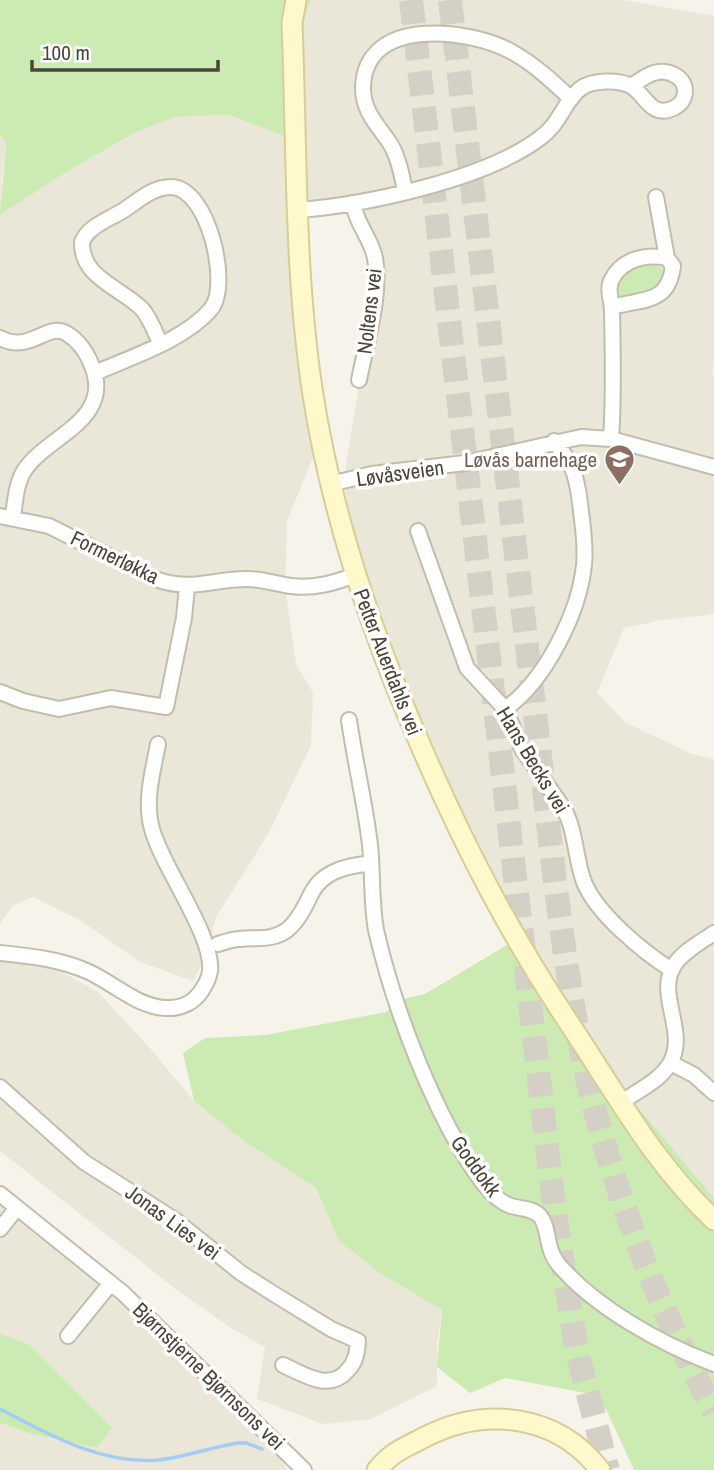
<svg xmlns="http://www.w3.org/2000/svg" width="714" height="1470" font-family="'Archivo Narrow',sans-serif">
<rect width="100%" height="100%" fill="#f6f3ea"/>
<path fill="#eae6d8" d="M311 0H624L714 16V364L712 374 714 375V614L661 620 624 628 597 693 626 723 692 754 714 759V1198L595 1056 553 999 427 745 348 539 345 470 364 358 379 287 364 228 346 204 302 199 318 445 287 521 285 587 296 664 313 693 311 745 291 787 268 834 216 917 205 959 193 981 140 962 80 920 33 897 12 906 0 924V135L6 144 2 177 1 214 71 169 138 131 175 117 229 115 300 142 297 89 303 16Z
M0 949 52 966 98 992 147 1045 194 1101 245 1142 316 1188 339 1241 381 1274 442 1310 437 1345V1386L371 1419 323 1424 257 1399 265 1347 234 1330 177 1290 0 1151Z
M0 1191 259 1421 287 1470H0V1423L29 1433 96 1448 29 1344 0 1334Z"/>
<path fill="#cbebb2" d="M0 0H311C293 38 298 100 300 142L229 115 175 117 138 131 71 169 0 215 6 144 0 135Z
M645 263 656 265 665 272 666 282 656 294 625 297 617 295C614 277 630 269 645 263Z
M519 938 595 1056 714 1198V1470H634L607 1411 591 1394 505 1378 470 1393 437 1367 442 1310 381 1274 339 1241 316 1188 245 1142 194 1101 183 1053 205 1038 266 1035 386 1012 398 1000 425 994Z
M0 1334 29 1344 112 1428 97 1448 29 1433 0 1423Z"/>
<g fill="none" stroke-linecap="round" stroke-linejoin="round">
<path stroke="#a5ccf4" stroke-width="3.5" d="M0 1409C48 1434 102 1465 158 1460 186 1457 211 1447 238 1443H246L262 1449"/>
<path stroke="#d4d0c6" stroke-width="24" stroke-dasharray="24 12" stroke-linecap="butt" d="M411 0 555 1214 577 1352 608 1470
M450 0 555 882C565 956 575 1031 593 1103 621 1211 661 1313 714 1411"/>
<defs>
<path id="street" d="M405 191C402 176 399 159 391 145 379 126 363 113 363 88 364 16 469 28 512 52 534 64 553 82 571 99
M656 197 667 258
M353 203C356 223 369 236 374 254 383 290 366 344 359 380
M298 210C366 205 486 179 540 138 561 123 564 101 580 89 591 80 618 79 631 86 646 95 651 119 674 108 679 105 683 102 684 97 690 79 669 68 654 73 646 75 638 82 631 86
M0 338C30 354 47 322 66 333 78 340 87 353 92 366 114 421 46 436 24 471 16 484 15 502 13 517
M95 373C131 357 185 340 211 309 231 285 208 187 171 187 152 187 138 201 124 210 110 219 88 226 82 242 81 278 120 287 142 309 150 318 155 332 160 343
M611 439C614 396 613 354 612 311 612 300 606 289 612 279 623 258 647 254 667 258L673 266C668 305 643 298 612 307
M330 484 372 474 465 463 581 437 611 439 714 467
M0 516 49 526 155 579C193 592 211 579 247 579 263 579 276 584 291 586 314 589 334 583 355 575
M418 531 467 668 505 709 522 749 564 809C576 831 575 858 584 882 596 913 644 953 672 970
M0 692 23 701 59 709 111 698 166 707 184 618 187 586
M505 709C545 681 579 613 584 565 586 547 583 529 581 511 579 496 578 481 572 468 568 458 561 450 554 441
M349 720C355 762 365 803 370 845 373 873 371 902 376 930 394 1009 435 1118 483 1183 490 1192 499 1202 511 1206 521 1209 533 1208 540 1216 550 1228 545 1249 559 1265 596 1308 661 1344 714 1364
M218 944C225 942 232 939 239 939 256 937 272 941 287 930 298 921 305 907 311 894 323 870 348 866 371 863
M0 953C30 956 61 959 89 972 113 983 138 1007 165 1008 180 1009 194 1003 202 990 206 984 209 979 210 971 214 936 162 867 152 829 144 801 153 771 158 744
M671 1063 694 1075 714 1093
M0 1087 84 1162 175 1220 241 1273 274 1294 331 1329 358 1341C357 1353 356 1362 347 1371 329 1392 303 1374 283 1365
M622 1102C637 1091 659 1081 669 1065 690 1033 654 994 675 964 684 951 701 942 714 933
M0 1194 123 1293 304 1470
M0 1229 17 1208
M68 1336 111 1283"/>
<path id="secondary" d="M296 0 292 23C297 147 294 273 313 395 332 516 371 632 420 744 464 846 509 933 571 1026 615 1092 655 1165 714 1220
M377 1470C393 1451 404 1448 425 1437 485 1406 557 1414 600 1470"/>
</defs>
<use href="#street" stroke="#c2bdac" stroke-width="18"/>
<use href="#secondary" stroke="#d8cd98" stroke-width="23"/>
<use href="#street" stroke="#fff" stroke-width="14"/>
<use href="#secondary" stroke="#fff8cb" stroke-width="19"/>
</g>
<defs>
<symbol id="school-pin" viewBox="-11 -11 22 30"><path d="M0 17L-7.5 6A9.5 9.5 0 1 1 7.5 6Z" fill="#8d6e63" stroke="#fff"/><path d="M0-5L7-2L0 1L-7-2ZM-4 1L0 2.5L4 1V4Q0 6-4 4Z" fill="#fff"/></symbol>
</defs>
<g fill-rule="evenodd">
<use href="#school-pin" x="602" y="442" width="35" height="47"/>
</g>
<g text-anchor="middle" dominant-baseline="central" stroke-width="7" stroke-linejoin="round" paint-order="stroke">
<g font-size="21" fill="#4a4538" stroke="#fff">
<text transform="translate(369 311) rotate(-83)">Noltens vei</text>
<text transform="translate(400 473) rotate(-8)">Løvåsveien</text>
<text transform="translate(115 557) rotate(26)">Formerløkka</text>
<text transform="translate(388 662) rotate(69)">Petter Auerdahls vei</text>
<text transform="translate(533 760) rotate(59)">Hans Becks vei</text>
<text transform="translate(476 1166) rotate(54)">Goddokk</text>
<text transform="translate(173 1222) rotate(36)">Jonas Lies vei</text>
<text transform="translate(209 1376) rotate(44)">Bjørnstjerne Bjørnsons vei</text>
</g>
<g font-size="21" fill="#785e54" stroke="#fff" text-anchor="end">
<text x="597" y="459">Løvås barnehage</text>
</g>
</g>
<path d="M32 60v10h186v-10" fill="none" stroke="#4a4538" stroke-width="3.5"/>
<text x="42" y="60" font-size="21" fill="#4a4538" stroke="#ffffff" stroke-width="5" paint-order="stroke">100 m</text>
</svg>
